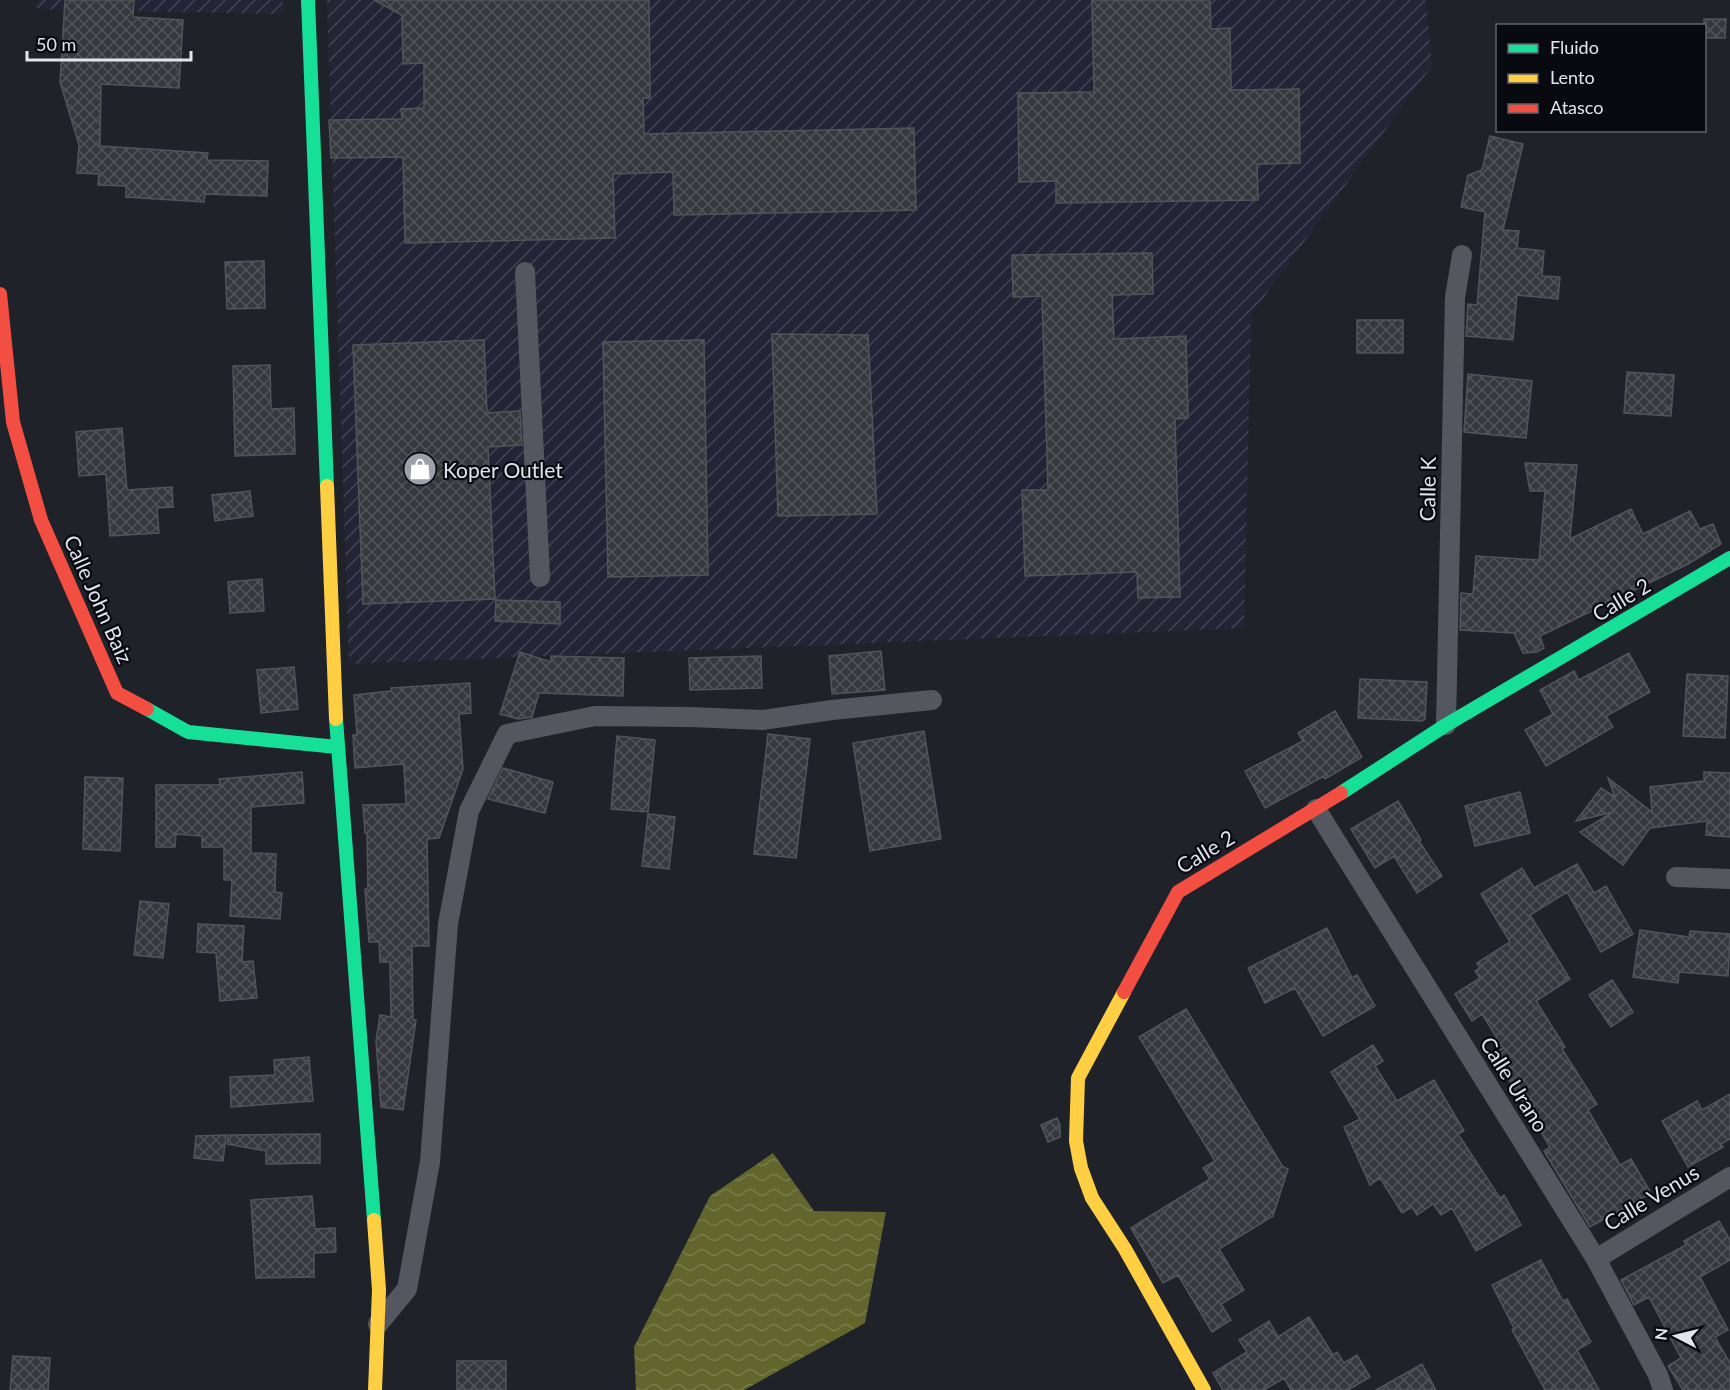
<svg xmlns="http://www.w3.org/2000/svg" width="1730" height="1390" font-family="Lato,sans-serif">
<defs>
<pattern id="industrial-furrows" width="10" height="10" patternUnits="userSpaceOnUse" patternTransform="scale(1.5)"><rect width="10" height="10" fill="#232537"/><path d="M-1 1l2-2M0 10L10 0M9 11l2-2" fill="none" stroke="#434454"/></pattern>
<pattern id="water-waves" width="16" height="10" patternUnits="userSpaceOnUse" patternTransform="scale(1.5)"><rect width="16" height="10" fill="#62662c"/><path d="M0 5q4-4 8 0t8 0" fill="none" stroke="#787c4b"/></pattern>
<pattern id="building-cross-hatch" width="8" height="8" patternUnits="userSpaceOnUse" patternTransform="scale(1.5)"><rect width="8" height="8" fill="#36383d"/><path d="M0 0l8 8M0 8l8-8" fill="none" stroke="#535559"/></pattern>
</defs>
<rect width="100%" height="100%" fill="#20222a"/>
<path fill="url(#industrial-furrows)" d="M37 0H283V14L37 9Z
M327 0H1426L1432 66 1251 315 1244 628 349 664Z"/>
<path fill="url(#water-waves)" d="M773 1153 814 1211 886 1212 865 1323 744 1390H636L634 1347 710 1196Z"/>
<path fill="url(#building-cross-hatch)" stroke="#52545a" stroke-width="1.5" d="M65 0H134L133 17 183 20 179 88 101 84 100 146 208 153 207 160 268 161 267 196 205 194 204 202 126 197V186L98 185 99 174 77 173 79 145 60 82Z
M374 0H649L650 98H643L644 134 914 128 916 210 674 215 673 172 613 174 615 238 405 243 403 157 331 158 329 120 402 119 401 109 424 108V63L403 64 402 15Z
M1092 0H1210L1211 29 1230 28 1231 90 1299 89 1300 163 1257 164 1258 200 1056 203V181L1019 182 1018 93 1094 92Z
M1704 19H1726L1725 38H1704Z
M1490 136 1523 144 1503 230 1519 231 1517 248 1544 251 1542 276 1560 277 1558 299 1517 295 1513 340 1466 336 1468 304 1477 305 1485 212 1461 207 1468 175 1482 170Z
M1152 253 1153 294 1112 295 1114 339 1186 336 1188 418 1175 419 1180 597 1138 598 1137 572 1025 576 1022 490H1048L1042 296 1013 297 1012 255Z
M264 261 265 308 227 309 225 262Z
M1357 320H1403V353H1357Z
M772 334 868 335 877 514 778 516Z
M484 340 487 413 520 411 522 445 488 447 495 599 363 604 353 345Z
M704 340 708 575 608 577 603 342Z
M270 365 271 409 294 408 295 454 235 456 233 366Z
M1627 372 1674 375 1671 416 1624 413Z
M1468 374 1532 381 1526 438 1464 432Z
M122 428 127 490 172 487 173 507 157 508 159 533 110 536 106 474 79 476 76 432Z
M1525 463 1577 465 1570 539 1631 509 1643 534 1690 511 1700 529 1713 524 1721 544 1688 564 1540 636 1544 648 1537 652 1523 653 1514 633 1460 630 1461 593 1473 594 1476 556 1539 560 1545 491H1530Z
M250 491 253 516 215 521 212 495Z
M262 579 264 611 230 613 228 582Z
M496 600 560 602V624L495 621Z
M881 651 885 690 832 694 829 656Z
M520 652 551 662V656L624 658 623 696 539 693 532 717 518 719 500 714Z
M1629 653 1650 692 1606 716 1613 727 1546 766 1525 730 1553 714 1540 690 1574 671 1579 680Z
M761 656 762 688 690 690 689 658Z
M294 667 298 709 261 713 257 670Z
M1687 674 1728 676 1725 738 1683 736Z
M1360 679 1427 682 1425 719 1422 721 1358 718Z
M470 683 471 713 459 714 463 769 439 838 427 839 429 946H412L413 1020H416L403 1110 381 1107 376 1041 380 1015 391 1017 390 962H380L379 942H369L365 889H368L367 833H365L363 805 406 804 404 767 403 764 355 768 353 735H357L354 695 391 691V688Z
M1335 711 1362 757 1325 779 1324 776 1265 808 1245 771 1303 741 1298 733Z
M924 731 941 839 870 851 853 743Z
M768 734 810 739 796 858 754 854Z
M617 736 655 740 648 812 611 809Z
M503 768 553 782 545 813 488 799Z
M302 772 304 803 251 807V853L276 854 275 892 282 893 280 919 230 916 232 880H224V847H202V836L176 834 175 847H156V785H220L219 779Z
M1704 772 1730 773V837L1706 835 1707 821 1650 828 1623 865 1580 832 1613 812 1576 821 1601 788 1615 797 1608 778 1652 812 1650 787 1704 781Z
M85 777 123 778 120 851 83 849Z
M1520 792 1530 833 1475 846 1465 806Z
M1398 801 1421 840 1419 841 1442 876 1417 893 1394 856 1375 868 1351 829Z
M648 814 675 817 669 869 642 866Z
M1577 864 1594 893 1606 886 1633 934 1601 952 1567 892 1530 915 1570 979 1536 1001 1565 1047 1562 1049 1597 1104 1588 1110 1620 1165 1631 1159 1651 1193 1590 1227 1544 1151 1550 1147 1493 1054 1503 1048 1482 1014 1472 1021 1455 994 1480 978 1475 971 1480 968 1477 963 1510 942 1481 894 1522 868 1534 888Z
M140 901 169 904 163 958 134 955Z
M198 924 244 926 242 962 253 961 257 998 220 1001 216 953 197 952Z
M1327 928 1352 978 1357 975 1375 1006 1323 1036 1295 988 1265 1003 1248 968Z
M1640 930 1689 937 1690 931 1730 934 1728 976 1679 972 1678 983 1633 977Z
M1612 980 1633 1012 1611 1027 1589 995Z
M1186 1009 1283 1167 1288 1169 1273 1216 1219 1249 1244 1290 1221 1304 1231 1320 1212 1332 1178 1275 1163 1283 1131 1228 1210 1179 1203 1168 1215 1161 1139 1037Z
M1373 1045 1383 1061 1375 1066 1397 1101 1434 1080 1464 1131 1458 1134 1500 1198 1504 1195 1521 1225 1476 1251 1452 1208 1441 1215 1433 1204 1417 1215 1412 1207 1402 1213 1380 1178 1370 1185 1344 1127 1360 1119 1331 1072Z
M309 1057 313 1101 231 1107 230 1077 275 1075 274 1060Z
M1730 1094V1139L1721 1144 1723 1147 1688 1167 1662 1121 1697 1101 1702 1110Z
M1057 1118 1060 1125V1137L1048 1142 1041 1125Z
M320 1134V1163L266 1164V1151L227 1144 228 1135Z
M226 1135 223 1161 194 1158 196 1136Z
M312 1196 315 1229 335 1228 336 1252 314 1253V1277L256 1278 251 1200Z
M1719 1221 1730 1240V1260L1700 1277 1728 1330 1715 1337 1730 1363V1390H1683L1668 1366 1681 1358 1649 1297 1634 1305 1621 1280 1686 1245 1684 1241Z
M1541 1260 1563 1301 1567 1299 1591 1342 1577 1350 1599 1390H1545L1512 1330 1514 1328 1492 1285Z
M1309 1317 1333 1355 1337 1352 1344 1363 1357 1355 1370 1377 1348 1390H1291L1284 1378 1264 1390H1223L1213 1373 1247 1352 1239 1340 1269 1321 1278 1337Z
M13 1356 50 1358 48 1390H10Z
M457 1361H506V1390H457Z
M1422 1364 1436 1390H1376Z"/>
<g fill="none" stroke-linecap="round" stroke-linejoin="round">
<path stroke="#555760" stroke-width="20" d="M525 272 540 577
M1446 725 1455 297 1462 255
M1316 809 1596 1259 1658 1375 1663 1390
M1676 877 1730 879
M1596 1259 1730 1177
M378 1324 407 1289 430 1162 448 924 469 811 507 734 595 716 690 717 762 720 832 710 932 700"/>
<path stroke="#16e098" stroke-width="14" d="M308 0 327 486
M147 709 188 732 337 747
M336 719 374 1220
M1341 793 1446 725 1730 558"/>
<path stroke="#ffcf43" stroke-width="14" d="M327 486 336 719
M1124 992 1078 1078 1076 1141 1081 1168 1092 1198 1125 1249 1204 1390
M374 1220 379 1290 375 1390"/>
<path stroke="#f24e42" stroke-width="14" d="M0 294 13 422 41 520 117 693 147 709
M1124 992 1178 892 1341 793"/>
</g>
<defs>
<symbol id="shop-disc" viewBox="-11 -11 22 22"><circle r="9.5" fill="#9ea0a9" stroke="#090a10"/><path d="M-5-2.5h2.3a2.7 3.5 0 0 1 5.4 0H5L5.5 6h-11ZM-1.5-2.5h3a1.5 2.3 0 0 0-3 0Z" fill="#fff"/></symbol>
</defs>
<g fill-rule="evenodd">
<use href="#shop-disc" x="401" y="450" width="38" height="38"/>
</g>
<g text-anchor="middle" dominant-baseline="central" stroke-width="4.5" stroke-linejoin="round" paint-order="stroke">
<g font-size="21" fill="#e2e4ee" stroke="#090a10" text-anchor="start">
<text x="443" y="469">Koper Outlet</text>
</g>
<g font-size="21" fill="#e2e4ee" stroke="#090a10">
<text transform="translate(1427 489) rotate(-89)">Calle K</text>
<text transform="translate(99 599) rotate(66)">Calle John Baiz</text>
<text transform="translate(1621 599) rotate(-31)">Calle 2</text>
<text transform="translate(1205 851) rotate(-31)">Calle 2</text>
<text transform="translate(1515 1084) rotate(58)">Calle Urano</text>
<text transform="translate(1651 1197) rotate(-31)">Calle Venus</text>
</g>
</g>
<rect x="1496" y="24" width="210" height="108" fill="#090a10" stroke="#606169" stroke-width="1.5"/>
<rect x="1508" y="44" width="30" height="9" fill="#16e098" stroke="#606169" stroke-width="1.5"/>
<text x="1550" y="54" font-size="18" fill="#e2e4ee">Fluido</text>
<rect x="1508" y="74" width="30" height="9" fill="#ffcf43" stroke="#606169" stroke-width="1.5"/>
<text x="1550" y="84" font-size="18" fill="#e2e4ee">Lento</text>
<rect x="1508" y="104" width="30" height="9" fill="#f24e42" stroke="#606169" stroke-width="1.5"/>
<text x="1550" y="114" font-size="18" fill="#e2e4ee">Atasco</text>
<g transform="translate(1676 1336) rotate(277)" stroke="#090a10" stroke-width="4.5" paint-order="stroke">
<path d="M0-4.5L10 22L0 15L-10 22Z" fill="#e2e4ee"/>
<text y="-9" font-size="16" font-weight="bold" text-anchor="middle" fill="#e2e4ee">N</text>
</g>
<path d="M27 51v9h164v-9" fill="none" stroke="#e2e4ee" stroke-width="3"/>
<text x="36" y="51" font-size="18" fill="#e2e4ee" stroke="#090a10" stroke-width="4.5" paint-order="stroke">50 m</text>
</svg>
